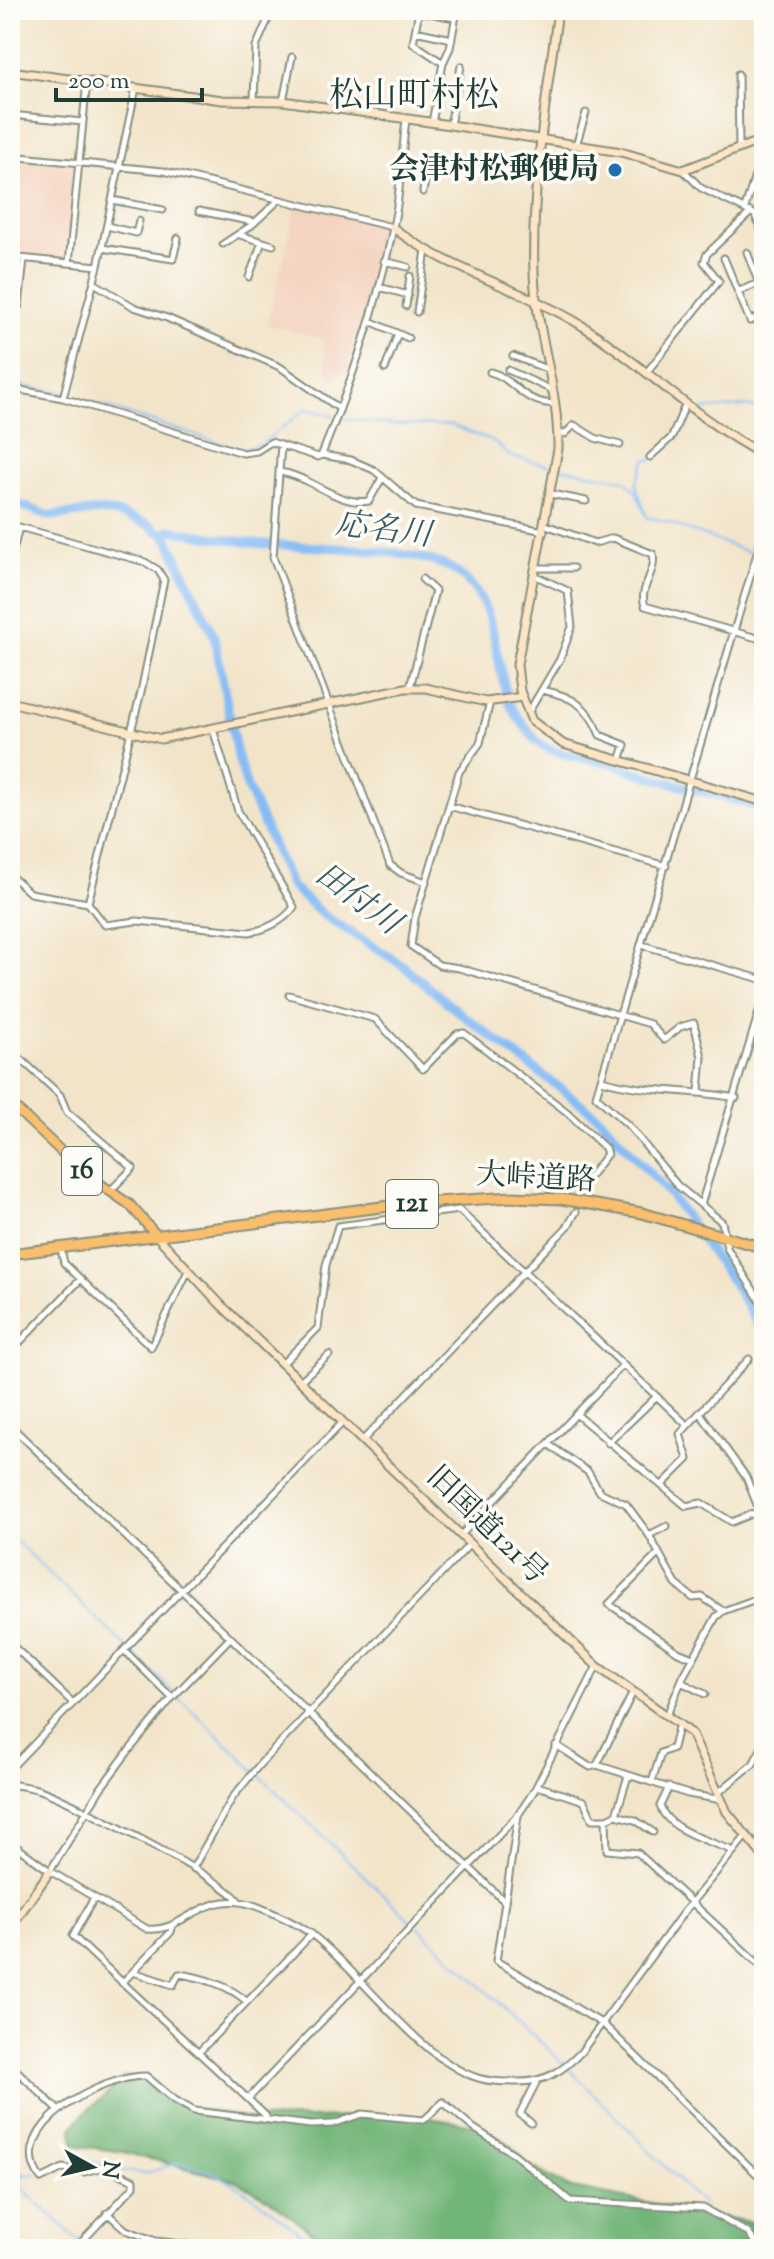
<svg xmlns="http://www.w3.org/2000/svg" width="774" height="2259" font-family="'Sorts Mill Goudy','Noto Serif JP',serif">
<rect width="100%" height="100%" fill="#fdfcf7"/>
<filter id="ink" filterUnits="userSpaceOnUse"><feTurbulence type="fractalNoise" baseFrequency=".0125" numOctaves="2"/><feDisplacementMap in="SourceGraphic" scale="16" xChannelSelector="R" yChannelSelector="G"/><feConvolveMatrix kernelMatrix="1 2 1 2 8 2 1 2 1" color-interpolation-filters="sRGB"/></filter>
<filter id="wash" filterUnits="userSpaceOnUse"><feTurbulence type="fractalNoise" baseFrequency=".006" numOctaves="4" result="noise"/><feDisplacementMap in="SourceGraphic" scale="32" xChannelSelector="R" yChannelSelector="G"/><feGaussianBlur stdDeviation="1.8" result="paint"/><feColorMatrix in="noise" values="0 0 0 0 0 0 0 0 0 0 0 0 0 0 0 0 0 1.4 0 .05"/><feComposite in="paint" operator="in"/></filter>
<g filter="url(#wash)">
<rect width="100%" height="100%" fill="#f2e4c9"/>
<path fill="#f4d3c0" d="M10 158 74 164 68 259 65 261 10 255Z
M296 205 384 224 388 232 358 360 353 373 328 379 322 339 267 324Z"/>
<path fill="#72b578" stroke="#487956" stroke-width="2" d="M123 2076 148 2080 180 2105 252 2119 419 2116 474 2125 510 2144 528 2164 567 2187 749 2222 764 2227V2249H334L268 2199 237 2181 123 2152 74 2145 72 2128C89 2103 108 2099 123 2076Z"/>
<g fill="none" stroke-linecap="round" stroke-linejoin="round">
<path stroke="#86bcf5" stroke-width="2" d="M10 384 58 392 239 449 260 445 306 409 333 416
M702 410 743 406 764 409
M339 418 394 425H451L494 442 510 456 550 466
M556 467 624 480 635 490 647 518
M647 518 636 484 645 460H651L693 414
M648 518 662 520 764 558
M10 1535 173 1692
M177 1696 412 1922
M417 1926 564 2064
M568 2068 704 2206
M42 2173C96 2150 86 2165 136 2173 151 2176 164 2164 178 2164 223 2164 285 2222 320 2249
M36 2174 20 2175 23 2189 87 2249
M707 2212 741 2233 756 2249"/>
<path stroke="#86bcf5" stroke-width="9" d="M10 501 50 516 101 511 117 513 147 524 167 537 214 636 237 755 247 787 291 886 323 915 401 964 460 1013 600 1118 671 1196 735 1286 764 1336
M163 534 170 530C202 535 234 542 266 544 311 548 416 547 452 569 502 600 492 659 510 704 515 715 527 729 534 738 550 758 596 757 619 766 666 784 716 794 764 809
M10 2172 20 2175"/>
</g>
</g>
<g filter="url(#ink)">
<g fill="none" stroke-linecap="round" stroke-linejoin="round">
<defs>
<path id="street" d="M419 10 413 43 443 63 432 123
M419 11 455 18
M415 31 452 39
M443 63 450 48 457 10
M738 74 739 147
M10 76 17 10
M254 100 256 47 272 10
M283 101 292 57
M10 115 83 122
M450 125 461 66
M576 145 586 113
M10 156 163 171 392 227
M683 170 701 188 764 219
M399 177 426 174 423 192
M112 200 163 210
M745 208 755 176
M199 211 254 222
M755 215 764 237
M107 226 136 233 139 221
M240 235 273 245
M223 244 252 225 278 201
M102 248 173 259 178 238
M747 252 764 297
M10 257 98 266
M724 258 750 321 764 315
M384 261 408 267
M69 263 87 81
M249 277 262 242
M94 283 134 307 167 318 280 367 340 409
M379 287 408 295
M739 291 764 281
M19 306 24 259
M406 306 410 276
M417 312 426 250
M370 321 408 338
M513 356 549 370
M385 369 397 336
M508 370 552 390
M490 372C513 377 520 403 555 404
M646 373 719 281 704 262 707 254 751 212
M10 388 63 398 243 453 257 451 271 442 318 457 322 455 351 460 374 470 416 506 544 531
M63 398 98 266 136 88
M558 434H565L574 425 595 438 620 445
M281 445 273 557 390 865 401 873 426 882
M322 454C354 376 381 296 396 212 401 182 402 150 406 120
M650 457 672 437 685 405
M279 472C309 475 337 506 369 501L382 478
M551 494 586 501
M546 525 595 543 613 538 653 554C657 572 638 588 645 606L764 640
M764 530 596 1096 629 1126 678 1186 722 1222 727 1248 764 1307
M10 563 19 527 145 562 158 570 164 580 141 692 88 903
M537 568H573
M410 687 435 591 422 579
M542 690C573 696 589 707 600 735L625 745 620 761
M490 702 480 743 459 772 415 918 411 946 439 965 459 968 650 1024 664 1040 680 1027 694 1023 702 1057 699 1091
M528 713 560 659 572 627 568 591 536 576
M449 806 666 866
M10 875 30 893 88 903 105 925 137 921 249 932C266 930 284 921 294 907L238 811 213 729
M642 945 764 980
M289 995 375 1019 423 1069 457 1034 464 1033 567 1112 605 1148 607 1154 578 1191
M10 1049 60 1095 67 1112 133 1168 110 1191
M602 1080C646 1093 691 1089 736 1098
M10 1121 17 1111
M701 1205 764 995
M61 1249 64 1263 151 1347 188 1271
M10 1352 81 1279
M282 1364 318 1328 326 1265 338 1226 459 1210 687 1425
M300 1381 329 1355
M700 1413 746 1477 764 1522
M576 1414 686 1506 701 1503 732 1522 759 1511
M10 1425 505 1902
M363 1440 568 1226 576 1212
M608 1443 655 1398
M548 1444 588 1472 600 1492 626 1504 649 1535 676 1584 693 1598 702 1597 723 1611
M663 1484 688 1459 680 1434 749 1359
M461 1535 623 1365
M649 1535 667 1526
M658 1554 609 1604 678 1652 693 1658
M10 1643 73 1703
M124 1650 172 1698
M681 1682 705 1694
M667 1715 683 1677 716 1617 723 1611 764 1596
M556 1745 590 1767 597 1765 688 1794 722 1800
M597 1765 633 1692
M10 1769 343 1422
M652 1782 661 1753 673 1748 679 1723
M10 1784C20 1786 31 1787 40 1790 69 1800 230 1882 239 1902
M537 1786 584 1801 592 1819H606L607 1850 638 1853 764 1969
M669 1787 660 1806C668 1831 712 1842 734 1851
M719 1792 753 1764 764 1744
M616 1815 635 1820 653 1832
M518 1816 496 1961 603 2024 764 2181
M607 1819 616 1815 628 1776
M10 1842 50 1871 147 1929C184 1934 203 1887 256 1906 274 1913 294 1922 310 1933 359 1970 419 2058 475 2077 489 2082 504 2082 518 2082 546 2082 563 2071 581 2052L683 1913 746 1836
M193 1868 233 1797 260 1764 470 1544
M50 1871 101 1788 127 1753 172 1698 230 1638
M94 1898 73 1936C137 1997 202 2055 266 2116
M133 1972 173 1985 179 1974C201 1977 231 1986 247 2002
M122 1983 171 1932 173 1924
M199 2052 312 1934
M10 2064 59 2111
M248 2099 518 1815 534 1791 597 1666
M531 2123 520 2114 537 2081
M107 2213 126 2230 156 2241 223 2249
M75 2249 134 2186V2180L104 2167 84 2172 63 2168 41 2179C2 2127 104 2075 146 2076L173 2099 194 2111 311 2125 333 2124 362 2114 424 2120 443 2102 472 2127 514 2154 570 2201 703 2208 748 2233 760 2249"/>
<path id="secondary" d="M558 10C547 97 531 185 534 273 536 332 559 389 558 449L517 664 520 691 532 721 563 744 764 802
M10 71 222 100 283 101 450 125 621 152 683 170 764 139
M392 227C449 271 521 288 581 325 646 366 694 419 764 455
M10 702 161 739 405 688H426L486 702 522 697
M157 1236 220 1304 597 1666 691 1733 727 1812 764 1857
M10 1928 50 1871"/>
<path id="primary" d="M10 1103 83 1172 130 1205 157 1236"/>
<path id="highway" d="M10 1254 405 1204 512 1197 561 1199 642 1213 764 1248"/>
</defs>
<use href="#street" stroke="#88907e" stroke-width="9"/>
<use href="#secondary" stroke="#88907e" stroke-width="11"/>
<use href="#primary" stroke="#88907e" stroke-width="12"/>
<use href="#highway" stroke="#88907e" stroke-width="13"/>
<use href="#street" stroke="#fff" stroke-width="5"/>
<use href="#secondary" stroke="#fde5c5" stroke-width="7"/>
<use href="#primary" stroke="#fabe6d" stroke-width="8"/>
<use href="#highway" stroke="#fabe6d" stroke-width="9"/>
</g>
</g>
<circle fill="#1f6fb2" stroke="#fdfcf7" stroke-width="3" cx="615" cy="170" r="8"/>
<g text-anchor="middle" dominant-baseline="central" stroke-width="7" stroke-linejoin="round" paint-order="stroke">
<g fill="#fdfcf7" stroke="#62766e" stroke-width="2">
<rect x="62" y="1147" width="40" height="48" rx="6"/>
<rect x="386" y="1180" width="52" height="48" rx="6"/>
</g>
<g font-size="28" font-weight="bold" fill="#1f3d34">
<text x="82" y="1171">16</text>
<text x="412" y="1204">121</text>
</g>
<g font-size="30" font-weight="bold" fill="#1f3d34" stroke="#fdfcf7" text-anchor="end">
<text x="599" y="170">会津村松郵便局</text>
</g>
<g font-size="30" fill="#1f3d34" stroke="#fdfcf7">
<text transform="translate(536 1179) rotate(3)">大峠道路</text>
<text transform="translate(486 1526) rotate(44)">旧国道121号</text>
</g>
<g font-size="32" font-style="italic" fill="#395d64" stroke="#fdfcf7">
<text transform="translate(383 531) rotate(7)">応名川</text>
<text transform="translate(357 900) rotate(36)">田付川</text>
</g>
<g font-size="34" fill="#1f3d34" stroke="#fdfcf7">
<text x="414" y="97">松山町村松</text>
</g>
</g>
<rect width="774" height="2259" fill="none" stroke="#fdfcf7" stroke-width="40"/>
<g transform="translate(92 2167) rotate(98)" stroke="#fdfcf7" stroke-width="6" paint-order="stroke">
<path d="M0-6L14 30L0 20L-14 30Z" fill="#1f3d34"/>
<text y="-12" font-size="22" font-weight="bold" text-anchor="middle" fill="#1f3d34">N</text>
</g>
<path d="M56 88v12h146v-12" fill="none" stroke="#1f3d34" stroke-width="4"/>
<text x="68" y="88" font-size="24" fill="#1f3d34" stroke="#fdfcf7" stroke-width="6" paint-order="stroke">200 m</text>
</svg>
